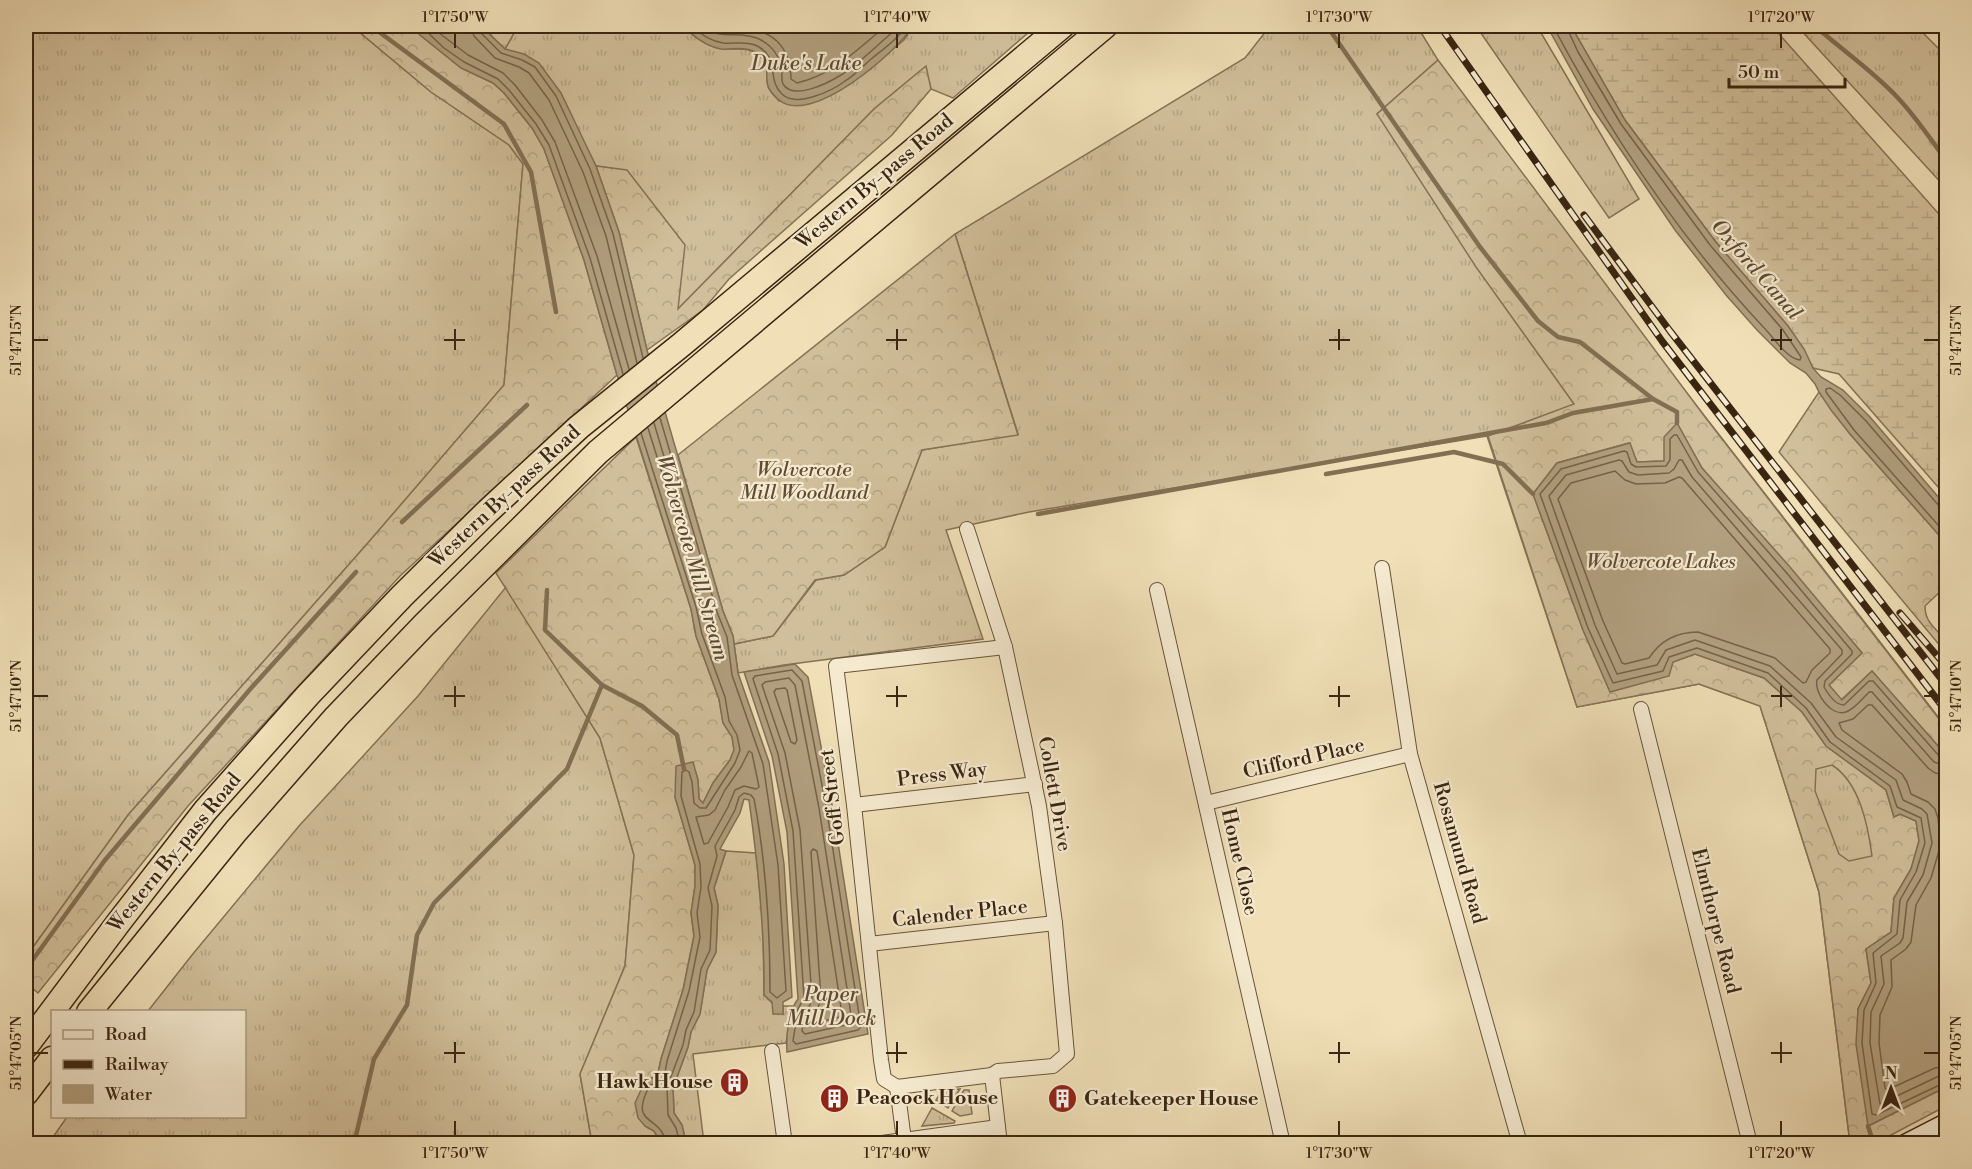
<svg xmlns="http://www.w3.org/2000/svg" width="1972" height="1169" font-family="'Libre Bodoni',serif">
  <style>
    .grass { fill: url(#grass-tufts); stroke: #867256; stroke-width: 1.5 }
    .forest { fill: url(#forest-crowns); stroke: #867256; stroke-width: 1.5; fill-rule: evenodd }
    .wetland { fill: url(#wetland-marsh); stroke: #867256; stroke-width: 1.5 }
    .water { fill: #b2a07f; stroke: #826f53; stroke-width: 1.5 }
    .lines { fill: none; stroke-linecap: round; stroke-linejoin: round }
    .shore { stroke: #766248; stroke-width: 1.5 }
    .stream { stroke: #826f53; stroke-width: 4.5 }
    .street-casing { stroke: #68543a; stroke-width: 16 }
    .secondary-casing { stroke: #3a2511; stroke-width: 21 }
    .highway-casing { stroke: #3a2511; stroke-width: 27 }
    .street { stroke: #f5ead0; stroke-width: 14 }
    .secondary { stroke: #f5ead0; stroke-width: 18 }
    .highway { stroke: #f0dfb7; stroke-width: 24 }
    .rail-casing { stroke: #3a2511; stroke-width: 7 }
    .rail { stroke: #f5ead0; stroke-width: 4.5; stroke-dasharray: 14; stroke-linecap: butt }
    .ticks { fill: none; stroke: #3a2511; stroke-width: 2 }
    .labels { text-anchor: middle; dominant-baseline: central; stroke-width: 4.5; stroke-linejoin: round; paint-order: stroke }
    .street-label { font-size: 20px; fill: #3a2511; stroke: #f5ead0 }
    .park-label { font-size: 20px; font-style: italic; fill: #604c34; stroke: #f5ead0 }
    .poi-label { font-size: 20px; font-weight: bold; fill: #3a2511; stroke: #f5ead0; text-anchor: start }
    .water-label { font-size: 21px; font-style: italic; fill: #5e4a32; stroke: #f5ead0 }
    .neatline { fill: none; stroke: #3a2511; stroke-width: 2 }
    .ticks-label { font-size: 15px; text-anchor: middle; fill: #3a2511 }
  </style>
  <defs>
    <pattern id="grass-tufts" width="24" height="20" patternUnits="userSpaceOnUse" patternTransform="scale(1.5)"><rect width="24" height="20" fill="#d1bf9b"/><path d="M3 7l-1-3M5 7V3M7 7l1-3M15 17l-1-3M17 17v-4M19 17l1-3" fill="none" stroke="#b4a484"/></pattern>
    <pattern id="forest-crowns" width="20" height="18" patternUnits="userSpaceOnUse" patternTransform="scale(1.5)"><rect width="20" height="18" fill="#d1bf9b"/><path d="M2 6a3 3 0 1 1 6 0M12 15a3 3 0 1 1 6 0" fill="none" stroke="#b4a484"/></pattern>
    <pattern id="wetland-marsh" width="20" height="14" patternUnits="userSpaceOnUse" patternTransform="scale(1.5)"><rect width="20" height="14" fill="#d1bf9b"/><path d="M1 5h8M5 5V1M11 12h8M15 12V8" fill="none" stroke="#b4a484"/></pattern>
  </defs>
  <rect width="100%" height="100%" fill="#f0dfb7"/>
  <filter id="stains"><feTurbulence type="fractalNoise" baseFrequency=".00333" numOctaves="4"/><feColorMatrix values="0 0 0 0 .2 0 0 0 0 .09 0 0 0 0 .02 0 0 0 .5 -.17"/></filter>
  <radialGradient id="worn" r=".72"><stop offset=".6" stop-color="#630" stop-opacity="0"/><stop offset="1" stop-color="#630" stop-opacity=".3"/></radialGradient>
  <g class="grass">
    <polygon points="26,26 352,26 431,92 509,145 523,164 504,385 367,544 128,815 26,957"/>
    <path d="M518,26H683C694,37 703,44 719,48C735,52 748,43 763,59C771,67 765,77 768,86C769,91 776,97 779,101L879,60L904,40L913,26H1036L953,98L931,89L925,67L874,109L677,310L627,171L596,166L580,135L505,49Z"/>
    <polygon points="1270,26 1417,26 1438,60 1377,114 1672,374 1946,727 1946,1106 1850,1143 1819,892 1760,706 1699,684 1577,707 1487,436 1029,512 946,530 983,639 784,665 738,673 734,644 773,636 816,580 844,575 885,547 922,450 1018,434 955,234 1245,58"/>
    <polygon points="1476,26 1537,26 1639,199 1609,218"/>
    <polygon points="1797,26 1916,26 1946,56 1946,188"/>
    <polygon points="506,587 600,738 634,855 625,966 580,1074 592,1143 48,1144 67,1117 244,1116 244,1012 148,1011 192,955 299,826 418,696"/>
    <polygon points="726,851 756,853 763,924 764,995 783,1014 783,1006 792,1006 786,1043 693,1054 704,1143 686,1143 682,1125 674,1113 673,1088 688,1047 691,1032 700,1014 707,970 716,952 718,905 714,888"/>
    <polygon points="960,1089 948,1108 936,1100 942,1091"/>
    <polygon points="964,1090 969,1090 972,1114 960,1116 952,1111"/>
    <polygon points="932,1108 955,1121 954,1123 922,1126"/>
  </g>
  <g class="forest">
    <polygon points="352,26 413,26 420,35 461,67 493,83 504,93 532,128 544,149 584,260 617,375 400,576 188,806 38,993 26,983 26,957 128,815 367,544 504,385 523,164 509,145 431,92"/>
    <polygon points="481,26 518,26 505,49"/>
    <path d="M1438,60L1705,417L1946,728V755L1872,671L1841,700L1829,685L1862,653L1702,468L1677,423L1664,461L1637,462L1629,443L1557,463L1533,494L1583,630L1610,691L1673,662L1695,654L1764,678L1802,712L1826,746L1886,790L1894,817L1900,814L1916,821L1919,841L1911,869L1894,898L1891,932L1866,949L1871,983L1858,1009L1868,1126L1946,1087V1106L1876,1143H1850L1819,892L1760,706L1699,684L1577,707L1488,436L1574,404L1476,267L1377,114ZM1832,765C1860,783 1868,826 1872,856L1849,861L1839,854L1815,791L1816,769Z"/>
    <polygon points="926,66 931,89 892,135 729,279 703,310 647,350 619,232 596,166 627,170 685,245 678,309 874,109"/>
    <polygon points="955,234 1018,435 922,450 885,547 844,575 815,580 773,636 734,644 733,636 723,611 678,455"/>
    <path d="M1819,392L1850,434L1946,543V586L1925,606C1925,630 1946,628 1946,653L1779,452Z"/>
    <polygon points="636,437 691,609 696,636 719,699 723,723 732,736 734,750 730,760 713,783 703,803 699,799 698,780 696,773 675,797 695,865 695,886 691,913 694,936 683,990 661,1059 657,1078 649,1078 645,1126 654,1131 661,1143 592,1143 580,1074 625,966 634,855 600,738 496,573"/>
  </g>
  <polygon class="wetland" points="1571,26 1772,26 1946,222 1946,496 1839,374 1813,368 1788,326 1715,241 1625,120"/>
  <g class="water">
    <path d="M413,26H481L505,49L524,54L539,63L561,93L596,166L619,232L647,350L723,611L733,636L738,673L769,762L784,864L792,997L783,1002V1014H773L772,1002L764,995C765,930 758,865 749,800L744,799L740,813L720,849L726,851L714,888L718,905L716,952L707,970L700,1014L691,1032L688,1047L673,1088L674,1113L682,1125L686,1143H661L654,1131L645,1126L638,1118L635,1103L645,1081L649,1078H657L661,1059L683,990L694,936L691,913L695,886V865L675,797L676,766L693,762L698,780L699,799L703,803L713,783L730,760L734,750L732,737L723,723L719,699L696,636L691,609L617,375L584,260L544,149L532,128L504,93L493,83L461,68L420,35Z"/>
    <path d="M683,26H913C897,52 811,127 779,100C776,98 769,90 768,86C764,72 773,60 753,51C743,46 732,50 721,49C705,46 694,36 683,26Z"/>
    <polygon points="1547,26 1571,26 1625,120 1715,241 1788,326 1804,349 1813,368 1821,377 1843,390 1870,417 1946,506 1946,543 1850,434 1831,410 1819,392 1815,384 1806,373 1790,363 1757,330 1726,295 1675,230 1593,109"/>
    <polygon points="1677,423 1702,468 1790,567 1862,653 1829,685 1842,700 1872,671 1946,755 1946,1087 1868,1126 1856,1044 1858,1009 1871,983 1866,949 1891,932 1894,898 1911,869 1919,841 1916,821 1900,814 1894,817 1886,790 1826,746 1802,712 1764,678 1695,654 1673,662 1669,676 1610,692 1583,630 1533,494 1557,463 1630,443 1637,462 1664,461 1664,437"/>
    <path d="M795,664L808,677L832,805L868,1034L787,1052C786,1036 788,1011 798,999L787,832L772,756L744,672Z"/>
  </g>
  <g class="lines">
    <g class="shore">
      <polyline points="421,26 444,48 464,62 498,79 509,90 536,124 549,145 590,258 623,374"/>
      <polyline points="430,26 468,55 503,73 515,85 542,120 555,142 597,256 629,369"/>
      <polyline points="471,26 474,36 495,58 519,67 529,73 549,100 583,172 606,236 637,363"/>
      <polyline points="478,26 480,32 501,53 522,60 535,67 556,96 590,169 613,234 643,358"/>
      <path d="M692,26C700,34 711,41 723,43C734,44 745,41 755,45C781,56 766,80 782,94C796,108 832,91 845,81C854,76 862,67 870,60C883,49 897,40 906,26"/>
      <path d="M702,26C718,41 741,30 759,39C772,45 780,57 782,71C782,76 781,80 783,84C793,101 828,83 841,75C859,64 877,45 894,31L897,26"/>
      <path d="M740,26C772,31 790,44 791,79L797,83C835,74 856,50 886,26"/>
      <path d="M1553,26C1611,135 1682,241 1767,331C1775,340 1788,359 1800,360L1801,357L1783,330L1710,245L1621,124L1578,52L1566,26"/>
      <path d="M660,418L717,612L727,637L732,675L763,764L778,865L786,991L777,998L770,992C770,927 766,862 754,799L751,795L744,793L739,797L735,810L715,846L717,856L708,888L712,906L710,950L701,969L694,1012L686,1030L683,1045L667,1087L668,1115L676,1128L680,1144"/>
      <polyline points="648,428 667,489 671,491 673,487 654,423"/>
      <path d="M641,433L696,607L702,634L725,697L729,721L737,735L740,750L735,763L706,808H700L694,803L692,782L689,772L686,770L682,772L681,796L700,864L701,887L697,913L700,937L689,991L667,1061L664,1079L659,1083L650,1085C627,1128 662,1113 666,1144"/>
      <path d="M1615,471L1625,480L1636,484L1665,483L1679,477L1682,478L1830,649V653L1812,670L1806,682L1803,683L1775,658L1698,632C1677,632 1660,641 1649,658L1625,664L1622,663L1603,621L1558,499L1571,483Z"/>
      <polyline points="1946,509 1940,507 1866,421 1840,395 1830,388 1826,389 1826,392 1854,430 1946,534"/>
      <path d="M710,621C717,627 720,639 720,649L718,651L715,650L707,624Z"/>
      <polygon points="792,670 802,681 826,806 861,1027 858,1030 796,1044 793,1041 798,1009 804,998 793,831 778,754 753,679 755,676"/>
      <polygon points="789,678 795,685 819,808 852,1021 850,1024 805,1034 802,1031 805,1012 810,1005 812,998 800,830 785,753 762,685 765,682"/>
      <polygon points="785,688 787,690 797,740 795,744 791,742 774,692 776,689"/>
      <polygon points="749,751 752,753 759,787 756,789 744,786 735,790 728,807 708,843 704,844 696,817 709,815 715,810 725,790 741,767"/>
      <path d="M1946,759L1940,757L1873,681H1869L1844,705C1835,705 1828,694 1824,687L1825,681L1852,654V651L1785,571L1698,472L1677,435H1674L1670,439V460L1666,466L1636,467L1631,464L1627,452L1624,451L1561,469L1540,494L1588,628L1613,683L1663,671L1669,657L1697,648L1768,673L1806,708L1830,742L1890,786L1897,807L1921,818L1925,843L1916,872L1900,900L1897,934L1873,953L1876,983L1864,1010L1862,1043L1872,1114L1876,1115L1946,1082"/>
      <path d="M1946,766L1934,762L1872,692H1869C1863,698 1855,709 1846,712C1831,717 1814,693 1817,680L1842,654V650L1692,477L1682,460H1679L1674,469L1669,473L1638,475L1629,472L1622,461L1619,460L1566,475L1549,496L1595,625L1617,674L1657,665L1666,650L1695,640L1770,666L1811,703L1836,737L1896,780L1903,800L1922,809L1927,814L1932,843L1923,875L1907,902L1903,938L1900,943L1881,956L1884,984L1871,1012L1870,1043L1880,1104L1939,1076L1946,1075"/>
      <polyline points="1946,775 1935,773 1928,768 1872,705 1868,705 1853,719 1839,723 1842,730 1902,774 1907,782 1911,794 1928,802 1935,809 1938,818 1941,844 1931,878 1916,905 1911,942 1906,949 1891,960 1892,987 1880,1015 1879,1043 1885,1088 1887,1090 1935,1068 1946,1066"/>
      <path d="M813,849L817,851L842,1014L840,1017L816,1023L813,1021C813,1013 820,1007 821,998L811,852Z"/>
    </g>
    <g class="stream">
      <polyline points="371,26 504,124 531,172 556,312"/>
      <polyline points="1327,26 1480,247 1538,321 1558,337 1580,342 1653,399"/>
      <path d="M1815,26C1842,50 1873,71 1898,98C1916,117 1931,140 1946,160"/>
      <polyline points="1326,474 1454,452 1503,464 1533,494"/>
      <polyline points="1038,514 1546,423 1573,413 1653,399 1677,412 1677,423"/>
      <polyline points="402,522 527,405"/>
      <polyline points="547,590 545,630 602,685 642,706 677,735 684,769"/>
      <polyline points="26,969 105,860 252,687 356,572"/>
      <polyline points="1868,1126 1873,1142"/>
      <polyline points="354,1144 374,1059 407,1005 417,935 434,903 567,769 602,685"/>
    </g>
    <defs>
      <g id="street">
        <polyline points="1382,568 1410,754 1520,1144"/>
        <polyline points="1157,590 1283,1144"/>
        <polyline points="1641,709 1750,1144"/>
        <polyline points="1206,803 1410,754"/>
        <polyline points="854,805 1035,784"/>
        <polyline points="869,944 1055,923"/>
        <polyline points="772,1051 785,1144"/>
        <polyline points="992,1075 1000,1144"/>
        <polyline points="897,1087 992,1075 998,1071 1053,1066 1067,1054 1055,923 1039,806 1005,647 967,529"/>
        <polyline points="897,1087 884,1079 881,1060 854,805 836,666 1005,647"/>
        <polyline points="897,1087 904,1140"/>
        <polyline points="875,1144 998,1127"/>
      </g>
      <polyline id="secondary" points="1905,1144 1946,1123"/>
      <g id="highway">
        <polyline points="89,1012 236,831 336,717 424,625 598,452 1105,26"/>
        <polyline points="26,1046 119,922 205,811 308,695 402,596 488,511 579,427 681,345 1062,26"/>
        <polyline points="26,1093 52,1059"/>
      </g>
    </defs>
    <use href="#street" class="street-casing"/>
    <use href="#secondary" class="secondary-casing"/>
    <use href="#highway" class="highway-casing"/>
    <use href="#street" class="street"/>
    <use href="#secondary" class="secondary"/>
    <use href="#highway" class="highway"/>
    <defs>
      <g id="rail">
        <polyline points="1440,26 1662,341 1946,711"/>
        <polyline points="1584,215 1670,331 1946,685"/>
        <polyline points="1900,613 1946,666"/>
      </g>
    </defs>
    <use href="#rail" class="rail-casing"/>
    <use href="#rail" class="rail"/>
  </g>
  <path class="ticks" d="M455,33V48M897,33V48M1339,33V48M1781,33V48M455,329V350M897,329V350M1339,329V350M1781,329V350M33,340H48M444,340H465M886,340H907M1329,340H1350M1771,340H1792M1924,340H1939M455,686V707M897,686V707M1339,686V707M1781,686V707M33,696H48M444,696H465M886,696H907M1329,696H1350M1771,696H1792M1924,696H1939M455,1042V1063M897,1042V1063M1339,1042V1063M1781,1042V1063M33,1053H48M444,1053H465M886,1053H907M1329,1053H1350M1771,1053H1792M1924,1053H1939M455,1121V1136M897,1121V1136M1339,1121V1136M1781,1121V1136"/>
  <defs>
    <symbol id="building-disc" viewBox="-11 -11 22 22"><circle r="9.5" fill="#8f2418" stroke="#f5ead0"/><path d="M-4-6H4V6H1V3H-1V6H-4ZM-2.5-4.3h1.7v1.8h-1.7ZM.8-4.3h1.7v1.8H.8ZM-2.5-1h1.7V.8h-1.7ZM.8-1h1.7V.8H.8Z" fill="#fff"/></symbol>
  </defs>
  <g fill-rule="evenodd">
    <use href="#building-disc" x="718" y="1066" width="33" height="33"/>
    <use href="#building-disc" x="818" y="1082" width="33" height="33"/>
    <use href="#building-disc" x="1046" y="1082" width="33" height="33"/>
  </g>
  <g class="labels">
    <g class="street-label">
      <text transform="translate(875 182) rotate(-40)">Western By-pass Road</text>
      <text transform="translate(505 497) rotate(-43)">Western By-pass Road</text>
      <text transform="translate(1304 759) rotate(-13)">Clifford Place</text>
      <text transform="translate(942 775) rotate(-7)">Press Way</text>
      <text transform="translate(1054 794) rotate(80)">Collett Drive</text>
      <text transform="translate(833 797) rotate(-97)">Goff Street</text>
      <text transform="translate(175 853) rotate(-51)">Western By-pass Road</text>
      <text transform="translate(1459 853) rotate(74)">Rosamund Road</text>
      <text transform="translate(1239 862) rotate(77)">Home Close</text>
      <text transform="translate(960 914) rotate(-6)">Calender Place</text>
      <text transform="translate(1715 921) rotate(76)">Elmthorpe Road</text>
    </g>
    <g class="park-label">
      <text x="804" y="470">Wolvercote<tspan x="804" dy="23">Mill Woodland</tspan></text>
      <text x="1661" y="562">Wolvercote Lakes</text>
    </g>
    <g class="poi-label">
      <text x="713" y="1082" text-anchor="end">Hawk House</text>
      <text x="856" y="1098">Peacock House</text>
      <text x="1084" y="1099">Gatekeeper House</text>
    </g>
    <g class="water-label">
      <text x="806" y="64">Duke's Lake</text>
      <text transform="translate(1756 270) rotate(49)">Oxford Canal</text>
      <text transform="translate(692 558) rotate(74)">Wolvercote Mill Stream</text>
      <text x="831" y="995">Paper<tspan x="831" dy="24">Mill Dock</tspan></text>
    </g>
  </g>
  <rect width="1972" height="1169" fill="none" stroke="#f0dfb7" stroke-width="66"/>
  <rect x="51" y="1010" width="195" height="108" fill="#f5ead0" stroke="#aa9b84" stroke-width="1.5"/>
  <rect x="63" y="1030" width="30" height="9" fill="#f5ead0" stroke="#aa9b84" stroke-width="1.5"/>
  <text x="105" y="1040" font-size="18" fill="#3a2511">Road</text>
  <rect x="63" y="1060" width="30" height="9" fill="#3a2511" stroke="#aa9b84" stroke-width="1.5"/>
  <text x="105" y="1070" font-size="18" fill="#3a2511">Railway</text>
  <rect x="63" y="1085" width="30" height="18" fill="#b2a07f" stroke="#aa9b84" stroke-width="1.5"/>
  <text x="105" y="1100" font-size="18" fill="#3a2511">Water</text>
  <g transform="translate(1891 1088)" stroke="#f5ead0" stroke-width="4.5" paint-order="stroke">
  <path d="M0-4.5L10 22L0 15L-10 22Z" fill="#3a2511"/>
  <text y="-9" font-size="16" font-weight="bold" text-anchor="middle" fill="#3a2511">N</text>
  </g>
  <path d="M1729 78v9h116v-9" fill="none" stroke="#3a2511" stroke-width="3"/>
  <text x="1738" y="78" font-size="18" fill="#3a2511" stroke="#f5ead0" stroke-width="4.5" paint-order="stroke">50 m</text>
  <rect x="33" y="33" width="1906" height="1103" class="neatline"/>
  <g class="ticks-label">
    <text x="455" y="22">1°17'50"W</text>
    <text x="897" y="22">1°17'40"W</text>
    <text x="1339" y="22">1°17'30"W</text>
    <text x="1781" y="22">1°17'20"W</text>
    <text transform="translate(16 340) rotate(-90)" y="5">51°47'15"N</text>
    <text transform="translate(1956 340) rotate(-90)" y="5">51°47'15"N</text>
    <text transform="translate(16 696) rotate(-90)" y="5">51°47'10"N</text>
    <text transform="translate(1956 696) rotate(-90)" y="5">51°47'10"N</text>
    <text transform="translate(16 1053) rotate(-90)" y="5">51°47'05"N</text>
    <text transform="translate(1956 1053) rotate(-90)" y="5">51°47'05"N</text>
    <text x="455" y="1158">1°17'50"W</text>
    <text x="897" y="1158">1°17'40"W</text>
    <text x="1339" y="1158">1°17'30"W</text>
    <text x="1781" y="1158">1°17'20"W</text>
  </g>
  <rect width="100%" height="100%" filter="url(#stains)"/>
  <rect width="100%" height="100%" fill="url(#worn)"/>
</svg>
